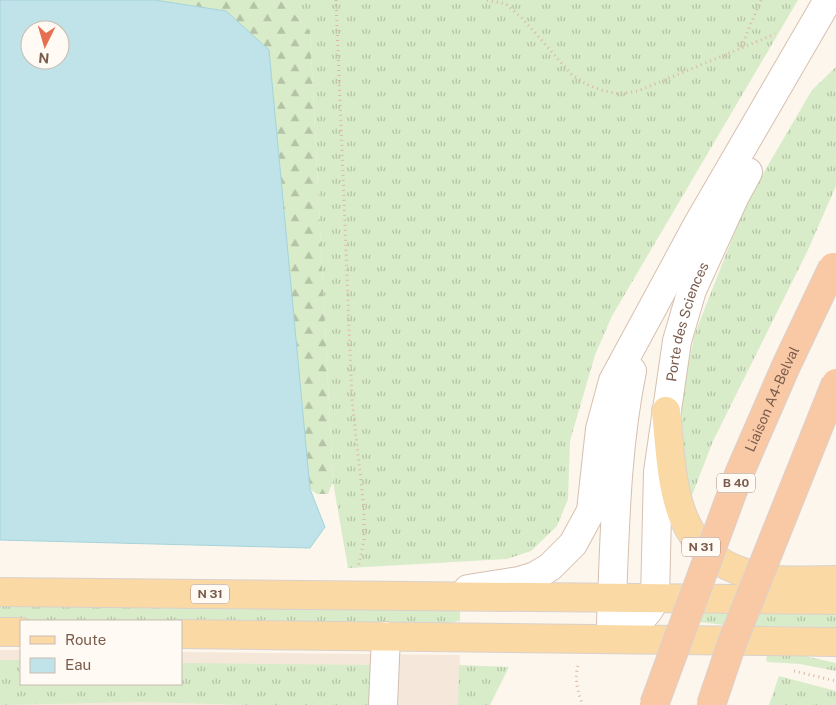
<svg xmlns="http://www.w3.org/2000/svg" width="836" height="705" font-family="'Public Sans',sans-serif">
  <style>
    .residential { fill: #f5e8da }
    .grass { fill: url(#grass-tufts) }
    .forest { fill: url(#forest-firs) }
    .water { fill: #bfe3e8; stroke: #a5d3da; fill-rule: evenodd }
    .lines { fill: none; stroke-linecap: round; stroke-linejoin: round }
    .minor-casing { stroke: #d1beb0; stroke-width: 30 }
    .secondary-casing { stroke: #d6c0b0; stroke-width: 30 }
    .primary-casing { stroke: #dad1cd; stroke-width: 30 }
    .path { stroke: #d9b8a5; stroke-width: 3; stroke-dasharray: 1 4; stroke-linecap: butt }
    .minor { stroke: #fff; stroke-width: 28 }
    .secondary { stroke: #fff; stroke-width: 28 }
    .primary { stroke: #fbd9a5; stroke-width: 28 }
    .trunk-bridge-casing { stroke: #dad1cd; stroke-width: 30; stroke-linecap: butt }
    .trunk-bridge { stroke: #f9c8a4; stroke-width: 28 }
    .labels { text-anchor: middle; dominant-baseline: central; stroke-width: 5; stroke-linejoin: round; paint-order: stroke }
    .shield { fill: #fffaf3; stroke: #a28b7f; stroke-width: 1 }
    .shield-label { font-size: 12px; font-weight: bold; fill: #7a5c4d }
    .street-label { font-size: 14px; fill: #7a5c4d; stroke: #fffaf3 }
  </style>
  <defs>
    <pattern id="grass-tufts" width="24" height="20" patternUnits="userSpaceOnUse" patternTransform="scale(1.25)"><rect width="24" height="20" fill="#d8ecc9"/><path d="M3 7l-1-3M5 7V3M7 7l1-3M15 17l-1-3M17 17v-4M19 17l1-3" fill="none" stroke="#b4c2a5"/></pattern>
    <pattern id="forest-firs" width="22" height="20" patternUnits="userSpaceOnUse" patternTransform="scale(1.25)"><rect width="22" height="20" fill="#d8ecc9"/><path d="M5 1l3.5 6h-7zM16 11l3.5 6h-7z" fill="#b4c2a5"/></pattern>
  </defs>
  <rect width="100%" height="100%" fill="#fdf6ec"/>
  <polygon class="residential" points="0,650 21,650 21,684 181,684 181,652 460,655 458,705 0,705"/>
  <g class="grass">
    <polygon points="281,0 798,0 612,316 595,355 570,441 568,499 557,526 531,551 507,559 348,568 333,482 310,31"/>
    <polygon points="836,67 836,186 807,252 713,441 691,498 682,456 682,398 694,336 746,203 812,90"/>
    <polygon points="0,605 460,610 460,621 436,625 0,620"/>
    <polygon points="681,613 836,614 836,627 733,626 681,620"/>
    <polygon points="800,655 836,663 836,671 800,664 767,662 766,659 767,656"/>
    <polygon points="0,660 21,660 21,684 181,684 181,663 373,665 373,705 252,705 141,702 0,705"/>
    <polygon points="459,665 509,667 490,705 458,705"/>
    <polygon points="779,676 836,691 836,705 769,705"/>
  </g>
  <polygon class="forest" points="155,0 281,0 310,31 333,482 328,494 317,494 310,489 226,11"/>
  <path class="water" d="M0,0H155L226,11L269,50L310,489L325,527L310,548L0,540ZM30,30H60V60H30Z"/>
  <g class="lines">
    <defs>
      <polyline id="minor" points="383,705 386,636"/>
      <g id="secondary">
        <polyline points="468,589 519,581 535,576 550,567 573,544 591,511 600,429 613,381 699,222 828,0"/>
        <path d="M611,622C615,539 615,454 632,371"/>
        <path id="s1" d="M611,628C634,622 646,622 655,598L658,472L677,341L692,290L735,196L748,172"/>
      </g>
      <g id="primary">
        <path d="M666,411C673,478 670,552 749,574C755,576 761,578 767,579C789,582 814,580 836,580"/>
        <polyline points="0,592 836,600"/>
        <polyline points="0,632 21,632"/>
        <polyline points="181,634 836,642"/>
      </g>
    </defs>
    <use href="#minor" class="minor-casing"/>
    <use href="#secondary" class="secondary-casing"/>
    <use href="#primary" class="primary-casing"/>
    <g class="path">
      <polyline points="336,0 352,400 364,509 364,540 358,568"/>
      <polyline points="487,0 506,4 522,18 572,75 586,84 601,90 620,94 638,91 775,34"/>
      <polyline points="741,47 761,0"/>
      <path d="M578,666C574,678 578,694 583,705"/>
      <polyline points="794,671 836,681"/>
    </g>
    <use href="#minor" class="minor"/>
    <use href="#secondary" class="secondary"/>
    <use href="#primary" class="primary"/>
    <defs>
      <g id="trunk-bridge">
        <path id="s2" d="M654,705L739,474L786,366L833,267"/>
        <polyline points="711,705 732,643 836,383"/>
      </g>
    </defs>
    <use href="#trunk-bridge" class="trunk-bridge-casing"/>
    <use href="#trunk-bridge" class="trunk-bridge"/>
  </g>
  <g class="labels">
    <g class="shield">
      <rect x="717" y="473.5" width="38" height="19" rx="4"/>
      <rect x="682" y="537.5" width="38" height="19" rx="4"/>
      <rect x="191" y="584.5" width="38" height="19" rx="4"/>
    </g>
    <g class="shield-label">
      <text x="736" y="483">B 40</text>
      <text x="701" y="547">N 31</text>
      <text x="210" y="594">N 31</text>
    </g>
    <g class="street-label">
      <text stroke="none"><textPath href="#s1" startOffset="336">Porte des Sciences</textPath></text>
      <text stroke="none"><textPath href="#s2" startOffset="328">Liaison A4-Belval</textPath></text>
    </g>
  </g>
  <rect x="20" y="620" width="162" height="65" fill="#fffaf3" stroke="#cabbb1"/>
  <rect x="30" y="636" width="25" height="8" fill="#fbd9a5" stroke="#cabbb1"/>
  <text x="65" y="645" font-size="15" fill="#7a5c4d">Route</text>
  <rect x="30" y="658" width="25" height="15" fill="#bfe3e8" stroke="#cabbb1"/>
  <text x="65" y="670" font-size="15" fill="#7a5c4d">Eau</text>
  <g transform="translate(45 45) rotate(185)"><circle r="24" fill="#fffaf3" stroke="#cabbb1"/>
  <path d="M0-4L9 19L0 12L-9 19Z" fill="#e76f51"/>
  <text y="-8" font-size="14" font-weight="bold" text-anchor="middle" fill="#7a5c4d">N</text>
  </g>
</svg>
